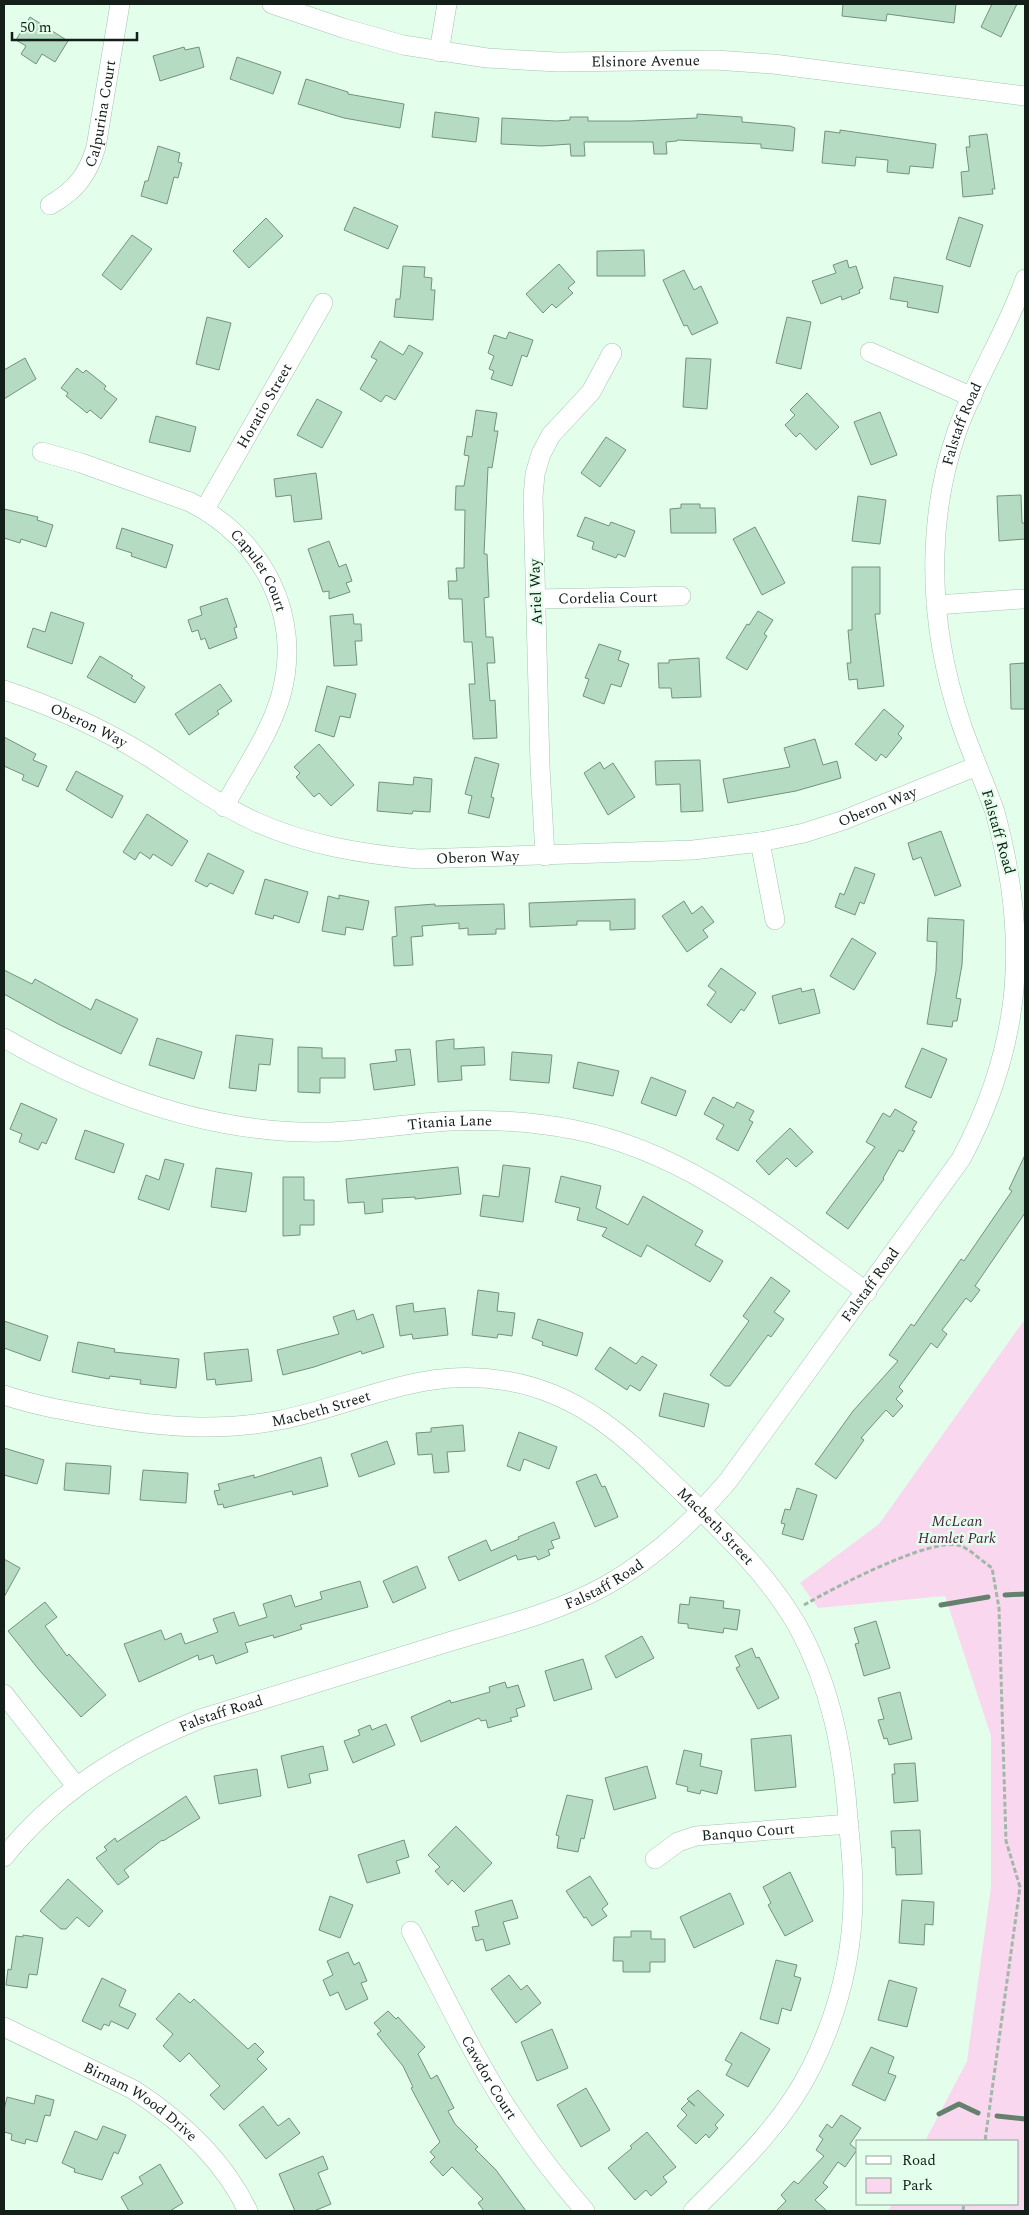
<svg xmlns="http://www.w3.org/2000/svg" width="1029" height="2215" font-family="Spectral,serif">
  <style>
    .green { fill: #f9d8ef }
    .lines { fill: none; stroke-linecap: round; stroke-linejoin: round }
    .stream { stroke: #64816e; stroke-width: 5 }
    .building { fill: #b5dcc3; stroke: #72927e }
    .minor-casing { stroke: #a3c5af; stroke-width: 20 }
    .path { stroke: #a1b7a8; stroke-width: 3; stroke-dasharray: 5 2.5; stroke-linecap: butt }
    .minor { stroke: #fff; stroke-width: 19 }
    .labels { text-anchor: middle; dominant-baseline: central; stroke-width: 4.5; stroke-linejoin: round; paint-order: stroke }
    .street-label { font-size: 15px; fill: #131f18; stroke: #e3ffec }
    .park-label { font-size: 15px; font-style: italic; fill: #4d2042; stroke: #e3ffec }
  </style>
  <rect width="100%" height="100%" fill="#e3ffec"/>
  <polygon class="green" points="1025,1319 1025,2211 888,2211 892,2204 1018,2204 1018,2141 925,2141 967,2061 991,1887 991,1736 945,1596 818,1608 800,1583 879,1524"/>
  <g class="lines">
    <g class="stream">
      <polyline points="1005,1595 1025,1594"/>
      <polyline points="941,1605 988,1597"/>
      <polyline points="939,2114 959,2104 978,2113"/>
      <polyline points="997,2116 1025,2119"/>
    </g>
  </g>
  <g class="building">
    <polygon points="843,4 956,4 954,23 887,14 886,21 842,16"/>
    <polygon points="992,4 1017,4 1001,37 981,27"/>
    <polygon points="30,17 68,41 55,62 42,54 36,64 21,54 26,46 16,40"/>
    <polygon points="184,47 185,50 199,47 204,67 160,81 153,56"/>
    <polygon points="237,57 281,72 273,94 230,79"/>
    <polygon points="306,79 348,92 348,94 404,104 400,128 344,118 298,104"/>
    <polygon points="435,112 479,118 476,142 432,137"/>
    <polygon points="697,114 742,117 742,122 790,126 795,128 793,151 761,148 761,144 677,140 677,141 666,142 667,154 654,154 653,142 584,142 585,156 571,156 570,144 542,146 501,144 502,118 556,121 570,120 570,117 588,117 588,121 632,121 697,118"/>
    <polygon points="840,130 936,144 933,168 910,166 909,174 887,172 888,160 856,157 855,166 822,163 825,131 840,133"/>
    <polygon points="987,134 995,189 992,189 993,194 963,197 961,172 969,171 966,147 970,147 969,136"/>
    <polygon points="158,146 180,153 178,162 182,163 178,178 174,177 167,204 141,196 145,181 148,181"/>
    <polygon points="354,207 398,226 388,249 344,230"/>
    <polygon points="959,217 983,225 970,267 946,259"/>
    <polygon points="266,218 283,236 249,268 233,251"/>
    <polygon points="132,235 152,249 121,290 102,275"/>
    <polygon points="644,250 645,276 597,276 597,251"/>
    <polygon points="847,260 849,268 856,266 863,288 859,290 860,293 842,300 841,296 821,304 812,281 836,273 833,265"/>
    <polygon points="559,264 575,282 568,288 573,293 556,308 552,304 543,313 526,294"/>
    <polygon points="403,266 425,267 424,277 432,278 431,290 435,290 433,320 394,317 396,299 400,299"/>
    <polygon points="684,270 694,290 701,286 718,323 692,335 687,325 684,326 663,280"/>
    <polygon points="894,277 943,286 938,313 907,307 908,302 890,299"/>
    <polygon points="207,317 231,323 219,370 196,364"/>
    <polygon points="787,317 811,322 801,369 776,363"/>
    <polygon points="509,332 533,340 527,357 522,355 512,386 491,379 494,371 489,369 494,356 488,353 494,335 506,339"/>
    <polygon points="380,341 403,355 409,345 423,353 395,400 386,395 381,402 360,389 377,360 371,357"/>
    <polygon points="25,358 36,379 4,399 4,370"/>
    <polygon points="686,358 711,359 707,409 683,407"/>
    <polygon points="77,368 83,373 86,370 106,386 104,389 117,399 101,419 90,410 87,413 66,396 68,393 61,388"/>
    <polygon points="807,393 839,427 816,450 800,433 796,437 785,425 795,415 790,410"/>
    <polygon points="317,399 342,412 322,448 297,435"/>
    <polygon points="476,410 497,413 494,431 498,431 492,468 488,467 484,554 487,554 489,597 484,598 486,637 493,637 495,663 487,663 490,701 495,700 497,738 473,739 469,684 475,684 472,642 464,642 462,599 449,599 448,581 457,581 456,568 464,568 465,510 455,510 456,486 464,486 469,456 464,455 467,436 472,437"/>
    <polygon points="880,412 897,455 871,465 854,422"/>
    <polygon points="156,416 196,427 190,452 149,442"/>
    <polygon points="606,437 626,450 600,487 581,473"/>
    <polygon points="316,473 322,519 294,522 291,495 276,497 274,479"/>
    <polygon points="1021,495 1022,523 1025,523 1025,539 999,541 997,496"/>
    <polygon points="858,496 886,500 880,544 852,541"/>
    <polygon points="681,504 700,504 700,508 715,508 716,533 671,533 670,509 681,508"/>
    <polygon points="4,509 38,517 37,520 53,525 46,547 21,539 20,543 4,538"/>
    <polygon points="585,517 609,526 611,522 635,531 625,557 618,554 616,558 592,549 594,542 577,536"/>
    <polygon points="755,527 785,583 762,595 733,539"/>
    <polygon points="122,528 173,545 166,568 131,556 132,553 116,548"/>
    <polygon points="329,541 339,567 346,564 352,581 346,583 350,592 329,599 329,591 323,592 308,549"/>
    <polygon points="852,567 880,567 880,614 875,614 884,686 858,689 857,679 849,680 847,663 851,663 848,630 852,630"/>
    <polygon points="227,598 237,627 234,628 237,638 209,649 205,638 201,640 198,630 192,632 188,620 202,615 200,607"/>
    <polygon points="758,611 773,620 764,634 767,636 747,670 726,658 747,624 749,625"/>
    <polygon points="51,612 84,623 72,664 27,647 33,628 45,632"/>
    <polygon points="353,614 354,624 361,624 362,641 355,641 357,665 334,666 330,616"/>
    <polygon points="599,644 621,651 618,660 629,664 621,687 611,684 604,704 583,696 589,679 585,678"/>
    <polygon points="100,656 133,676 131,678 145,687 135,703 87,677"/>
    <polygon points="699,658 701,697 672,698 671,688 659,688 658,663 669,663 669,660"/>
    <polygon points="1025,663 1025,709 1011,709 1010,664"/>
    <polygon points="220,684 232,701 217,711 219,714 189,735 175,714"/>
    <polygon points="327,686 356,694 350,718 340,716 334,737 315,731"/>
    <polygon points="884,709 904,726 898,734 902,738 886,758 881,754 876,761 855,744"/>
    <polygon points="4,737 36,754 33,760 47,766 38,787 22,780 24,775 4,766"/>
    <polygon points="815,739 823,765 837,761 841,778 796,791 728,803 723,779 790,767 784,748"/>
    <polygon points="319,744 354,785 331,806 319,793 314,797 296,777 300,773 294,767"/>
    <polygon points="475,757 499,764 491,797 494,798 489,818 468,813 472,796 465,794"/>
    <polygon points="700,760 703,811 681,812 680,784 656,785 655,761"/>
    <polygon points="600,762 604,769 613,763 635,797 608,815 584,773"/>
    <polygon points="76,771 123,796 112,818 66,790"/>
    <polygon points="414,777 432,779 430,812 413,811 412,814 377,811 379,782 413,785"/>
    <polygon points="147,814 188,841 172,866 153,854 150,859 140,852 135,860 123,852"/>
    <polygon points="941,831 961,886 935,896 921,857 913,860 908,843"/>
    <polygon points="208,853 244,871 233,894 210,883 207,887 195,881"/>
    <polygon points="855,867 875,874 864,904 860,902 855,915 835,907 840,893 844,895"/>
    <polygon points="265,879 308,892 299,923 274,915 273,919 255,914"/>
    <polygon points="339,895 369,901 363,930 346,927 345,935 322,931 328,896 339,899"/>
    <polygon points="635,899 635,929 610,930 610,921 577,921 577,925 530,927 529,903"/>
    <polygon points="684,901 692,914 702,906 714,922 703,930 708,937 687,952 662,916"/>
    <polygon points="435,904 435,906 504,904 505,929 496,929 496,934 468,935 468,928 459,929 459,923 422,926 423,936 411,937 413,965 394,966 392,937 397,936 395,907"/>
    <polygon points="928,918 964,920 962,965 956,998 961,999 957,1021 953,1021 952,1027 927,1024 936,971 937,942 927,941"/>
    <polygon points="852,938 876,953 854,990 830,976"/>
    <polygon points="721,968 756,993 744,1011 741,1009 731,1023 707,1005 716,992 708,986"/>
    <polygon points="4,970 32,984 35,979 91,1010 96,999 138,1019 121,1054 60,1025 4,994"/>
    <polygon points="801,988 802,992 814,989 820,1013 779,1024 772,996"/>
    <polygon points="236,1035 273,1039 270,1065 259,1064 256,1091 229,1088"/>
    <polygon points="157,1038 202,1052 194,1079 149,1065"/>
    <polygon points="454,1039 454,1049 484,1047 485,1065 461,1066 462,1080 438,1082 436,1041"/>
    <polygon points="298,1047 322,1048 322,1058 345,1058 345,1078 320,1078 320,1093 298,1092"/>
    <polygon points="922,1048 947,1059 931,1098 905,1087"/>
    <polygon points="410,1049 415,1085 374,1090 370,1064 397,1061 395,1050"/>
    <polygon points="512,1052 552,1055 549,1083 510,1080"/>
    <polygon points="578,1062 619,1071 613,1096 573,1088"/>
    <polygon points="651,1077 686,1091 676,1116 641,1103"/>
    <polygon points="713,1097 734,1108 737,1102 754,1111 749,1120 753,1122 738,1151 716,1139 724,1125 704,1114"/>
    <polygon points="21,1103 57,1119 46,1144 42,1142 38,1150 19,1142 22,1134 10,1129"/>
    <polygon points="895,1109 917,1122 912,1130 915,1131 903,1152 899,1150 883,1178 884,1179 848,1229 826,1213 875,1147 866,1142 883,1113 890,1117"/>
    <polygon points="790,1128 813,1152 796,1167 787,1158 769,1175 756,1161"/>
    <polygon points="85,1130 124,1144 114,1173 75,1159"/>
    <polygon points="1025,1155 1025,1213 975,1286 980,1290 971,1302 966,1298 942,1330 947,1334 937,1348 931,1343 899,1387 903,1391 896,1399 903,1406 893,1417 886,1410 861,1438 864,1440 836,1479 815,1464 853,1411 898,1361 889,1355 911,1324 914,1326 961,1259 964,1261 1012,1191 1009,1189"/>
    <polygon points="165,1159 184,1164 169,1210 138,1199 146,1175 159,1180"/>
    <polygon points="503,1165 530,1168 523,1222 480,1216 483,1195 499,1197"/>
    <polygon points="458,1167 461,1194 415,1199 415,1197 382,1199 383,1212 365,1214 364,1202 348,1203 346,1179"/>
    <polygon points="216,1168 252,1173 246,1212 211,1207"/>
    <polygon points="561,1176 601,1186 596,1208 628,1225 643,1196 703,1231 695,1245 723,1261 710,1282 647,1245 641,1257 602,1236 607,1228 577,1220 580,1208 555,1202"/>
    <polygon points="283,1177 304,1177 304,1200 314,1200 314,1225 300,1225 300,1235 283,1236"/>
    <polygon points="771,1277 790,1291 774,1312 784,1319 771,1337 768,1335 730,1386 725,1386 710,1375 749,1321 743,1316"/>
    <polygon points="478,1290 499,1293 497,1311 515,1313 512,1336 498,1334 497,1338 472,1335"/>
    <polygon points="413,1303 414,1312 445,1308 448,1335 413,1339 412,1334 400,1336 396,1306"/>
    <polygon points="354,1310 357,1320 373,1314 384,1347 362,1354 361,1351 314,1367 283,1375 277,1350 339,1334 333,1317"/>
    <polygon points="538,1319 583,1333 577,1356 542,1345 543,1342 532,1338"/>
    <polygon points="4,1321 48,1336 40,1361 4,1348"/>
    <polygon points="78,1342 115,1349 114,1352 179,1359 176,1388 140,1384 141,1380 110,1376 109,1379 72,1372"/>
    <polygon points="610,1347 636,1364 642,1356 657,1365 640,1391 630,1385 627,1390 595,1369"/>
    <polygon points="248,1349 252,1381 216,1385 215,1379 207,1380 204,1353"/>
    <polygon points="664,1393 709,1404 704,1427 659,1416"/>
    <polygon points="463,1425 465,1451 447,1452 449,1472 434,1473 432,1454 418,1455 416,1433 431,1432 431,1428"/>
    <polygon points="519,1432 557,1447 549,1469 524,1459 520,1471 507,1466"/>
    <polygon points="387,1441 395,1464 359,1477 351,1454"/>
    <polygon points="4,1448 44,1460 37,1484 4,1475"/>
    <polygon points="321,1457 328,1486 293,1495 292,1491 224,1508 223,1504 218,1505 214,1491 220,1490 218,1484 254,1475 254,1478"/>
    <polygon points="66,1463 111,1466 109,1494 64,1490"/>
    <polygon points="143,1470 188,1473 186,1503 140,1500"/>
    <polygon points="596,1474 602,1487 605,1486 618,1517 595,1527 576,1482"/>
    <polygon points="797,1488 817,1495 803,1540 782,1534 785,1524 781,1523 785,1509 790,1510"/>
    <polygon points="554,1522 560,1538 551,1541 554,1548 548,1550 550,1555 538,1560 536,1556 518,1560 516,1555 459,1581 448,1557 486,1540 491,1551 519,1539 518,1537"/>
    <polygon points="4,1559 20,1568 4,1597"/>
    <polygon points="417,1566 426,1588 393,1603 383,1581"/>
    <polygon points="360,1581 368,1607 300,1625 302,1629 274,1638 273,1635 245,1643 248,1652 216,1664 213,1655 199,1660 198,1655 139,1682 124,1644 161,1630 165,1640 181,1633 185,1644 218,1632 213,1619 234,1612 239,1626 267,1617 263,1604 291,1595 295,1607 322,1599 320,1592"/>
    <polygon points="690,1597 724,1601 723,1608 740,1610 737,1630 724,1628 723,1633 688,1628 688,1624 678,1623 680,1604 689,1605"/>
    <polygon points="45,1602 57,1617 45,1626 67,1656 69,1654 106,1695 81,1717 40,1671 8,1631"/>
    <polygon points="876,1621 890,1668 864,1676 855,1644 859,1643 854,1628"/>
    <polygon points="642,1636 654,1658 616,1678 605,1656"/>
    <polygon points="752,1648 756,1658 759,1657 779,1698 758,1709 736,1668 740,1666 735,1656"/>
    <polygon points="583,1659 592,1689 554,1701 545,1671"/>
    <polygon points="505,1682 507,1688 518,1685 525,1706 516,1709 518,1716 510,1718 512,1721 488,1728 486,1720 481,1721 479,1718 421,1742 411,1717 450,1700 451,1703 490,1692 489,1687"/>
    <polygon points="900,1692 912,1739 889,1745 887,1738 884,1739 878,1720 884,1719 878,1698"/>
    <polygon points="386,1724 395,1745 353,1763 344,1741 360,1735 358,1730 370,1725 372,1730"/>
    <polygon points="791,1735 796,1787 755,1791 751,1739"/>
    <polygon points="323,1746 328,1770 309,1774 311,1783 288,1788 281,1756"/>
    <polygon points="684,1750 702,1754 700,1766 722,1771 717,1794 701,1790 700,1794 687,1791 688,1787 676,1784"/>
    <polygon points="915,1763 918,1801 894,1803 892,1774 895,1774 894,1764"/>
    <polygon points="647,1766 656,1798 614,1810 605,1778"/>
    <polygon points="257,1769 261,1796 219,1804 214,1776"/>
    <polygon points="567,1795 593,1800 584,1839 581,1838 578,1852 557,1848 559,1836 556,1835"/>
    <polygon points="186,1796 200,1818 163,1841 162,1840 124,1870 129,1877 118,1885 96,1858 107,1850 104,1847 115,1838 117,1842"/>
    <polygon points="456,1826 492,1863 464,1892 452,1880 448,1885 435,1871 440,1867 428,1855"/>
    <polygon points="920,1830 922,1874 896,1875 895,1847 892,1848 891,1831"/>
    <polygon points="404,1840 409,1857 396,1861 400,1873 367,1883 358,1855"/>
    <polygon points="790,1872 813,1921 785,1936 768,1905 771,1903 763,1887"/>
    <polygon points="590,1876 608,1904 602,1909 607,1916 592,1926 586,1917 584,1918 566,1891"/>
    <polygon points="68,1879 103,1911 89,1927 77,1917 66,1929 61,1929 40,1911"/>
    <polygon points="730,1893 744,1924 694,1948 680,1917"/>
    <polygon points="330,1896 353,1905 340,1938 319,1930"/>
    <polygon points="512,1900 518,1918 503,1922 510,1944 486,1951 483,1939 476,1941 472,1927 479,1926 475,1911"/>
    <polygon points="902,1900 934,1902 933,1925 925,1924 924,1945 899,1943"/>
    <polygon points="631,1931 651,1931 651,1939 665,1939 665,1962 650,1962 650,1972 623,1972 623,1961 613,1961 614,1937 631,1937"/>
    <polygon points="23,1935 43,1938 37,1975 29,1974 27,1988 6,1985 8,1969 11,1970 16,1936 23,1937"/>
    <polygon points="348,1952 354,1965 359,1962 367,1981 361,1983 368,1999 346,2010 338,1992 330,1996 323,1980 333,1975 327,1961"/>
    <polygon points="776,1960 797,1965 794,1976 801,1978 791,2011 782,2008 778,2024 760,2019"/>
    <polygon points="509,1975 521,1990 527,1985 541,2003 516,2023 491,1989"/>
    <polygon points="102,1978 126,1990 119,2006 136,2014 128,2029 111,2021 109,2026 104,2024 101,2030 82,2021"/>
    <polygon points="889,1980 917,1988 907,2027 878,2020"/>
    <polygon points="179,1993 190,2003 194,1999 248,2049 255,2043 264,2052 257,2059 267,2069 224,2110 210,2095 220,2086 189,2053 180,2062 163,2046 173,2034 156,2019"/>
    <polygon points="388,2011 396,2019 398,2017 425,2047 418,2054 431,2079 437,2075 454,2108 448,2111 455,2124 478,2147 475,2149 496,2170 526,2211 484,2211 478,2203 483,2199 452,2167 443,2176 430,2162 435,2157 430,2152 440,2142 411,2088 413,2087 403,2066 377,2034 381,2031 374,2023"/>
    <polygon points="552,2029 568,2068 537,2081 521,2042"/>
    <polygon points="741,2032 770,2049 748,2087 726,2075 732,2064 725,2060"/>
    <polygon points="871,2047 894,2057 888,2073 896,2076 885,2101 852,2085"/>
    <polygon points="586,2088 610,2130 581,2147 557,2105"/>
    <polygon points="698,2090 724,2115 715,2125 718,2128 709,2138 706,2134 696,2144 677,2126 687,2115 681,2109 689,2101 695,2106 687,2099"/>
    <polygon points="36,2095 54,2100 50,2116 45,2115 37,2142 26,2139 25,2144 11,2140 12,2134 4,2132 4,2110 7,2097 34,2104"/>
    <polygon points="263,2106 278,2126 289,2118 300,2133 266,2159 239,2125"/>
    <polygon points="841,2115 861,2128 850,2144 857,2150 845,2167 838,2162 823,2183 828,2187 815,2200 827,2211 776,2211 786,2201 781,2195 794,2181 798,2184 824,2156 816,2150 823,2139 819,2136 827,2124 832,2128"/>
    <polygon points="103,2126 126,2135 118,2154 114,2152 102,2180 74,2172 75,2169 62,2163 75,2131 97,2140"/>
    <polygon points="647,2132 676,2167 663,2177 667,2182 651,2196 646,2190 635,2200 608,2168 632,2148 630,2146"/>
    <polygon points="323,2156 328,2169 318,2173 331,2204 314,2211 295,2211 279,2174"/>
    <polygon points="160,2164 183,2203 170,2211 129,2211 121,2197 143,2184 139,2177"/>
  </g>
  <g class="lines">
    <defs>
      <g id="minor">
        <path id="s1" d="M272,4L343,28L403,45L487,58L557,62L715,60L773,64L1025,96"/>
        <polyline points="439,52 447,4"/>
        <path id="s2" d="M50,205C75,191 88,175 96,147L120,4"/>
        <polyline points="870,352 972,397"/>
        <path id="s3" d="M42,452L81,463L190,502C262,538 303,615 281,695C271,732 243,772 224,807"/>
        <path id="s4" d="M205,509L323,303"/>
        <path id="s5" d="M536,599L681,596"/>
        <polyline points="936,605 1022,599"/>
        <path id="s6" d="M4,690C55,707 106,730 152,759C186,781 219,805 256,822C307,845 362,854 418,859L693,850L760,842L804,833L844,820L977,766"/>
        <polyline points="760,842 775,920"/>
        <polyline points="545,856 540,766 533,497 535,474 541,454 551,435 591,392 612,353"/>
        <path id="s7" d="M4,1038C102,1094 211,1135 326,1132C368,1131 409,1123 451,1121C493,1119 535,1122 576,1130C689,1153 776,1227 867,1292"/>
        <path id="s8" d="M4,1395C36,1406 69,1411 102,1417C161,1427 220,1432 280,1420C361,1404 419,1366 507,1381C585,1394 632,1444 686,1496C727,1536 768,1575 797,1625C831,1686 843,1750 848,1818C850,1842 853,1865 853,1888C854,1951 839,2012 811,2068C783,2124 737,2167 693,2211"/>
        <polyline points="4,1694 76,1786"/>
        <path id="s9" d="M4,1857C56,1792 124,1750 200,1719C280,1694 361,1669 442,1644C497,1627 554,1614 605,1586C653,1559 692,1523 728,1481L961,1159C1023,1043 1029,938 995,812C985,783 972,755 962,726C943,670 933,612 935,553C936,512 944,469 957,431C976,378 1007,331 1025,279"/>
        <path id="s10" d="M655,1859L678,1842L696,1836L849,1824"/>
        <path id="s11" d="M411,1931C446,1997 477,2066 520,2127C540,2157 562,2184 585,2211"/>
        <path id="s12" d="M4,2027L134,2090C180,2120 224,2161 248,2211"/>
      </g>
    </defs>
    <use href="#minor" class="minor-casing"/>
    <g class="path">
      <path d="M804,1605C830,1590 933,1535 961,1546C971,1550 983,1562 992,1568L999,1608L1006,1841L1020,1887L985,2141"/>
      <polyline points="963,2211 964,2204"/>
    </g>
    <use href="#minor" class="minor"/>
  </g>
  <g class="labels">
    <g class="street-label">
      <text stroke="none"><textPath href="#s1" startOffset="381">Elsinore Avenue</textPath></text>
      <text stroke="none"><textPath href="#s2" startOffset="110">Calpurina Court</textPath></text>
      <text stroke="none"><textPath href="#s4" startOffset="119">Horatio Street</textPath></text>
      <text stroke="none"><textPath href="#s9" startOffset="1988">Falstaff Road</textPath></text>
      <text stroke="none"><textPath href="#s3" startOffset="256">Capulet Court</textPath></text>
      <text transform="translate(536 592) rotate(-92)">Ariel Way</text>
      <text stroke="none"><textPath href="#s5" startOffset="72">Cordelia Court</textPath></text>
      <text stroke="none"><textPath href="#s6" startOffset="92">Oberon Way</textPath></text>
      <text stroke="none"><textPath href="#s6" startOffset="918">Oberon Way</textPath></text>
      <text transform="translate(998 832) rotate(74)">Falstaff Road</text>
      <text stroke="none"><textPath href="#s6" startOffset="512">Oberon Way</textPath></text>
      <text stroke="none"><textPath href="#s7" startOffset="464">Titania Lane</textPath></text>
      <text stroke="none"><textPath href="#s9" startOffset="1074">Falstaff Road</textPath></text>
      <text stroke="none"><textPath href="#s8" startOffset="322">Macbeth Street</textPath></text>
      <text stroke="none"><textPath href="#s8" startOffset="771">Macbeth Street</textPath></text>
      <text stroke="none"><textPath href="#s9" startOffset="669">Falstaff Road</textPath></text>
      <text stroke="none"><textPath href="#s9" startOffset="264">Falstaff Road</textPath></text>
      <text stroke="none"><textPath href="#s10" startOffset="100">Banquo Court</textPath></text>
      <text stroke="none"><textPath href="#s11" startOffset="166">Cawdor Court</textPath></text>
      <text stroke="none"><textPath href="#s12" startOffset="156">Birnam Wood Drive</textPath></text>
    </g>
    <g class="park-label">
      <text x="957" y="1521">McLean<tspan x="957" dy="17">Hamlet Park</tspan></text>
    </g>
  </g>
  <rect width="1029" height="2215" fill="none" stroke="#131f18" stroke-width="10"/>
  <rect x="856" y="2140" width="162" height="65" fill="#e3ffec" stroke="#90a597"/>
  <rect x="866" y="2156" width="25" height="8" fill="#ffffff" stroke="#90a597"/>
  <text x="902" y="2165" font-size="15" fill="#131f18">Road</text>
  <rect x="866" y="2178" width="25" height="15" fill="#f9d8ef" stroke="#90a597"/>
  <text x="902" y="2190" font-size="15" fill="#131f18">Park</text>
  <path d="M12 32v8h125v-8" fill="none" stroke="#131f18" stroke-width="2.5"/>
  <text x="20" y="32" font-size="15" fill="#131f18" stroke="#e3ffec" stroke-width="4" paint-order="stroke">50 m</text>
</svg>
